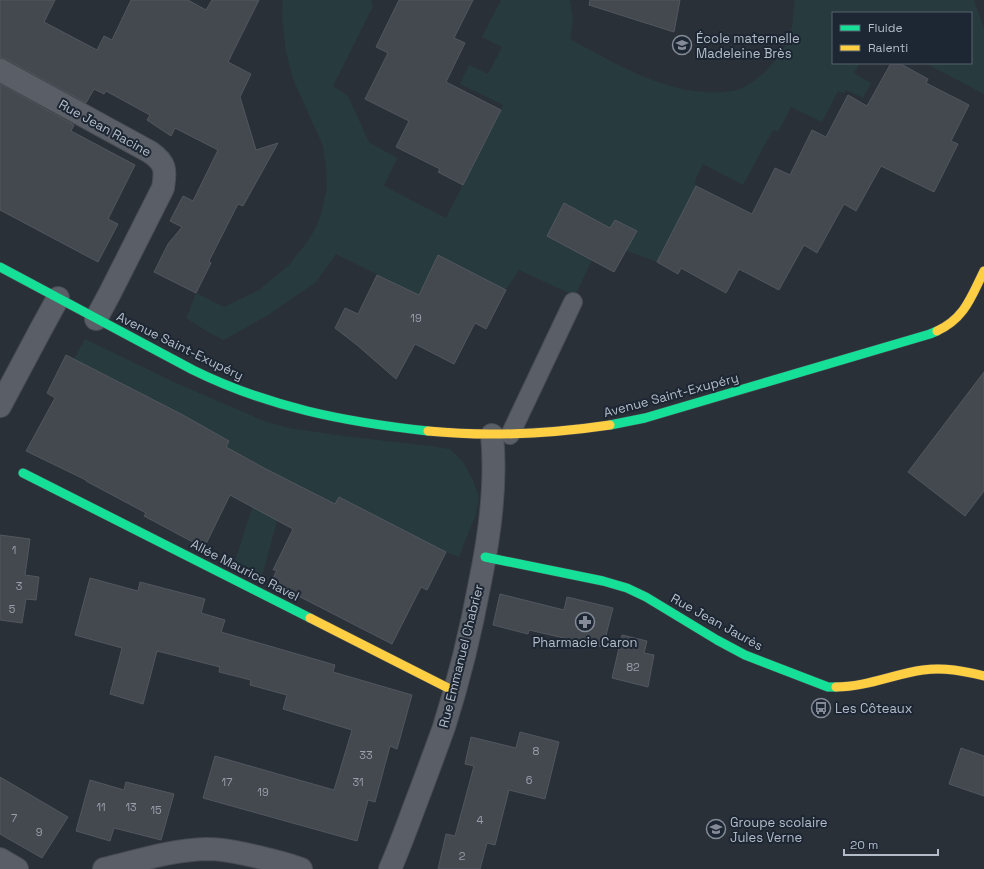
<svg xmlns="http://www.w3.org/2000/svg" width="984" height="869" font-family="'Space Grotesk',sans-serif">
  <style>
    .green { fill: #273a3e }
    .building { fill: #444950; stroke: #52575f }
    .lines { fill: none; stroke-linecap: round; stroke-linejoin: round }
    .lane-casing { stroke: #484c53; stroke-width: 20 }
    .street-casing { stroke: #484c53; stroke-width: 24 }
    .fast-casing { stroke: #484c53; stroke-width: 10 }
    .slow-casing { stroke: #484c53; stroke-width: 10 }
    .lane { stroke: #5a5e66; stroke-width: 18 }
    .street { stroke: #5a5e66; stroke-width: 22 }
    .fast { stroke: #16e098; stroke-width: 9 }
    .slow { stroke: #ffcf43; stroke-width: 9 }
    .labels { text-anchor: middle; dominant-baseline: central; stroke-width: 4; stroke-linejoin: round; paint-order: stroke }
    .number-label { font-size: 11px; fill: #989fab }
    .poi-label { font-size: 13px; fill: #b4bcc9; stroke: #1d2633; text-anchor: start }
    .street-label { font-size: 13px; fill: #b4bcc9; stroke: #1d2633 }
  </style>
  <rect width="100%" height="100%" fill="#2a3038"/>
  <g class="green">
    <path d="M283,0H371L373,6L333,86L348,96L369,142L397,158L384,186L446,218L503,105L460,84L469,65L488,74L502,47L482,37L501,0H570L573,19L570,39C618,65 675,100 732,91C744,89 757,79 766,71C774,63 788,44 791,33C793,23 793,11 795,0H974L984,29V94L925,63H971V13H833V63H860L854,73L871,83L863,98L846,90L843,93L838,91L822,122L791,107L778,132L773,130L743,185L703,164L695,181L696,186L657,262L625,250L635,230L615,220L592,260L575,296L519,270L506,290L438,256L419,295L336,254L316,282L268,315L224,340L208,332L186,318L190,309L196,293L224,307L259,290L289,265L310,238L317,225L321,214L327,188L326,167L323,146L293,79L286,52L282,15Z"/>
    <polygon points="85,339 176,383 264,421 289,428 344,436 430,446 450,449 463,462 472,478 479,497 476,514 459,557 446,552 339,497 335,504 297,484 277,521 264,569 262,578 234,564 261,481 267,469 226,447 229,441 185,416 74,359"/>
  </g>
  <g class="building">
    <polygon points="0,0 55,0 44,22 97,50 104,36 112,40 131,0 188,0 206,10 212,0 259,0 228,62 251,74 240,97 256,150 278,143 243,206 238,204 209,261 211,263 196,293 154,272 168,244 182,227 170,221 183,196 193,201 218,150 175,128 171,136 147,120 150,115 106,91 104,94 94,89 86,103 6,59 0,58"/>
    <polygon points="399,0 473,0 454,38 465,43 446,82 501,110 463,185 438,172 440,169 396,147 409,121 365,99 388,53 376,47"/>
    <polygon points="590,0 680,0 674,32 589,5"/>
    <polygon points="891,63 899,63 928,79 926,83 969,105 951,141 958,144 934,192 881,166 856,211 844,204 817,253 804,245 779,290 739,269 726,293 681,268 678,274 657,262 696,186 752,214 775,168 790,175 812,130 826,137 848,95 867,106"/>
    <polygon points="0,84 74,125 71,131 135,165 108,219 118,224 98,262 0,210"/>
    <polygon points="564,203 610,228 615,220 637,231 614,272 547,236"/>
    <polygon points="438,255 506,290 486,329 475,323 454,364 415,344 396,379 357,345 335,328 345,308 358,314 377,275 419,295"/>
    <polygon points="66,355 183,415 229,441 226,447 266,469 335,504 339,497 446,552 427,590 421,587 392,644 271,582 277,570 273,570 293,529 230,495 204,548 144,516 146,513 86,481 86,480 26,451 55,398 47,393"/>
    <polygon points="984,372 984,491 965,516 908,472"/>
    <polygon points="0,535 30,539 25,575 39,577 36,600 26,599 22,623 0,620"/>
    <polygon points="90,578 138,591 140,582 205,599 201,613 225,620 221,632 335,665 333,672 412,695 397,749 390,746 375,802 368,800 357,841 203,798 215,756 334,790 352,730 283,709 287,695 250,685 251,680 219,672 220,667 157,651 143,704 110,694 122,648 75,635"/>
    <polygon points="500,594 564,610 567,597 613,608 603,647 529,630 528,634 493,625"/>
    <polygon points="622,635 647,641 644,653 654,655 648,687 612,678"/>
    <polygon points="520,732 559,742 545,799 509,790 495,845 487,843 480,869 438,869 446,834 455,836 474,766 465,764 471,737 516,748"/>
    <polygon points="961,748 984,756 984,796 949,784"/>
    <polygon points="0,777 68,817 42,858 0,834"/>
    <polygon points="90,780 124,790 126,782 174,794 161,840 114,828 110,841 76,831"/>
  </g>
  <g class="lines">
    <defs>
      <polyline id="lane" points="510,435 573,302"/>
      <g id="street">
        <path d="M0,70L150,152C166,163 166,170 163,188L110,293L96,319"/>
        <polyline points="0,406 41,329 58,298"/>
        <polyline points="0,859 17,869"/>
        <path d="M104,869C138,861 171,850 206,849C220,849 232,851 245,854C264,858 283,862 301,869"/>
        <path d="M390,869C401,844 410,818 420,792C428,771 436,749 444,727C459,680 471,631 480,582C490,534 497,484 492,435"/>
      </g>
      <g id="fast">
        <path d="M0,267L193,370C268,407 345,422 428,431"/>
        <polyline points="610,425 645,418 930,334 937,331"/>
        <polyline points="23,473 310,618"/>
        <polyline points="485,557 603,581 627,588 646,597 717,640 745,655 828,687 836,687"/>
      </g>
      <g id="slow">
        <path d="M937,331C965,318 971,297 984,271"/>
        <path d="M428,431C489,437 549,434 610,425"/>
        <polyline points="310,618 454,691"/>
        <path d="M836,687C866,687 894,674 923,670C944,667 964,671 984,676"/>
      </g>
    </defs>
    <use href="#lane" class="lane-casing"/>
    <use href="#street" class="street-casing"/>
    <use href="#fast" class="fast-casing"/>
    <use href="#slow" class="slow-casing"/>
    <use href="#lane" class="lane"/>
    <use href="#street" class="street"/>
    <use href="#fast" class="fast"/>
    <use href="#slow" class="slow"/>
  </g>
  <defs>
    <symbol id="school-ring" viewBox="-11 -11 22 22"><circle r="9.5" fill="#1d2633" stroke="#848b96" stroke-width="1.5"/><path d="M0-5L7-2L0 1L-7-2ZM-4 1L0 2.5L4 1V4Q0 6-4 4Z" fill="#848b96"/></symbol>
    <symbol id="pharmacy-ring" viewBox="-11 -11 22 22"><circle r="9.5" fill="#1d2633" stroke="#848b96" stroke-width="1.5"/><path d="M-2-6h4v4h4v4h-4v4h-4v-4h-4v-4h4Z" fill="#848b96"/></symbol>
    <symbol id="bus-ring" viewBox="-11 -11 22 22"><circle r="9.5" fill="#1d2633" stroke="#848b96" stroke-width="1.5"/><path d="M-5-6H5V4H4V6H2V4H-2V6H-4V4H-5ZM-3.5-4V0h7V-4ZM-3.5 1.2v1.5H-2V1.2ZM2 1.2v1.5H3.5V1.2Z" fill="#848b96"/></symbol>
  </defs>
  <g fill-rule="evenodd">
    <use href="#school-ring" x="671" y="34" width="22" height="22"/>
    <use href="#pharmacy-ring" x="574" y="611" width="22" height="22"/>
    <use href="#bus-ring" x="810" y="697" width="22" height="22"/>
    <use href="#school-ring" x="705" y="818" width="22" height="22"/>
  </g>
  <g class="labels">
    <g class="number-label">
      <text x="416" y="318">19</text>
      <text x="14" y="550">1</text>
      <text x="19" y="586">3</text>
      <text x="12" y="609">5</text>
      <text x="633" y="667">82</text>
      <text x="536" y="751">8</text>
      <text x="366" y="755">33</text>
      <text x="529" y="780">6</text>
      <text x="227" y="782">17</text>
      <text x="358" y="782">31</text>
      <text x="263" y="792">19</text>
      <text x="101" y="807">11</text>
      <text x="131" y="807">13</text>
      <text x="156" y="810">15</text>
      <text x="14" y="818">7</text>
      <text x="480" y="820">4</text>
      <text x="39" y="832">9</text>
      <text x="462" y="856">2</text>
    </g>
    <g class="poi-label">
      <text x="696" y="38">École maternelle<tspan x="696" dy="15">Madeleine Brès</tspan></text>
      <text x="585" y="642" text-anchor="middle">Pharmacie Caron</text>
      <text x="835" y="708">Les Côteaux</text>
      <text x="730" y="822">Groupe scolaire<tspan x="730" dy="15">Jules Verne</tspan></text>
    </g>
    <g class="street-label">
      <text transform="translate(105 128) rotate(29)">Rue Jean Racine</text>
      <text transform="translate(180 346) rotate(26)">Avenue Saint-Exupéry</text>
      <text transform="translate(671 395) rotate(-15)">Avenue Saint-Exupéry</text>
      <text transform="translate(245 570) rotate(27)">Allée Maurice Ravel</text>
      <text transform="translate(717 622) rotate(29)">Rue Jean Jaurès</text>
      <text transform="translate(461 656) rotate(-76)">Rue Emmanuel Chabrier</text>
    </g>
  </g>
  <rect x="832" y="12" width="140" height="52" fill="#1d2633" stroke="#59626f"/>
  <rect x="840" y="25" width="20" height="6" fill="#16e098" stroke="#59626f"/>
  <text x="868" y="32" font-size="12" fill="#b4bcc9">Fluide</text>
  <rect x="840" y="45" width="20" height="6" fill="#ffcf43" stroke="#59626f"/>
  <text x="868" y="52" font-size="12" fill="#b4bcc9">Ralenti</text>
  <path d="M844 849v6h94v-6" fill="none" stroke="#b4bcc9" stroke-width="2"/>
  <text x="850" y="849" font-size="12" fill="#b4bcc9" stroke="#1d2633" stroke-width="3" paint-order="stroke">20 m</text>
</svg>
